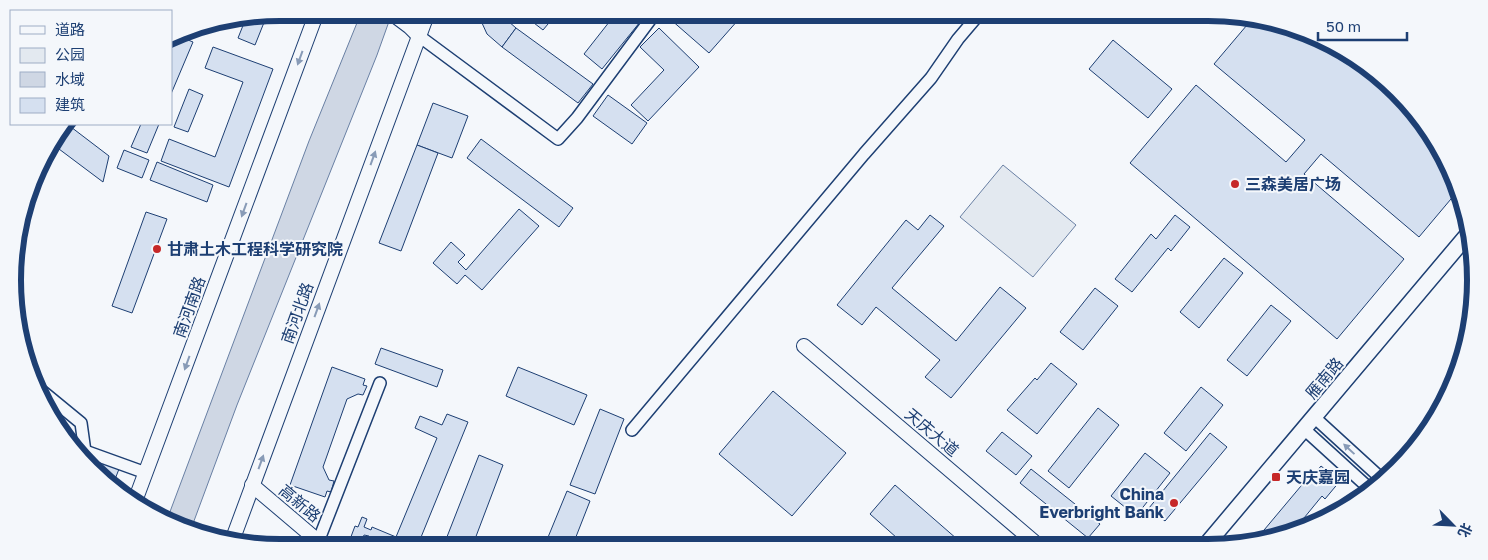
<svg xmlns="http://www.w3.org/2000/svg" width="1488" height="560" font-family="'Golos Text','Noto Sans SC',sans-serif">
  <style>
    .green { fill: #e3e9f0; stroke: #687fa3 }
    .water { fill: #cfd7e4; stroke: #687fa3 }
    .building { fill: #d5e0f0; stroke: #1d3f73 }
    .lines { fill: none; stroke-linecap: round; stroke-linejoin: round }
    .minor-casing { stroke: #1d3f73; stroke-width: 14 }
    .tertiary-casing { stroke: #1d3f73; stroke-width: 16 }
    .secondary-casing { stroke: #1d3f73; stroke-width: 18 }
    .minor { stroke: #f4f7fb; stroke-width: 11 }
    .tertiary { stroke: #f4f7fb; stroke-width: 14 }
    .secondary { stroke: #f4f7fb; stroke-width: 15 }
    .oneway { fill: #889bb7 }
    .poi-dot { fill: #c62828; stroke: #f4f7fb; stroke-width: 2 }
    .labels { text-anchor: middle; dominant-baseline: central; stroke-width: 4; stroke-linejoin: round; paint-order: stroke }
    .poi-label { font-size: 16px; font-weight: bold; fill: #1d3f73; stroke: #f4f7fb; text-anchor: start }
    .street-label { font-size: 16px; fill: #1d3f73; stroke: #f4f7fb }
    .rim { fill: none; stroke: #1d3f73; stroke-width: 6 }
  </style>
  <rect width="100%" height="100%" fill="#f4f7fb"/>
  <polygon class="green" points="1003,165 1076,225 1033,277 960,217"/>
  <polygon class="water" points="361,13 392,13 377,55 237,405 191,529 168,517 309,141"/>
  <g class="building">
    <polygon points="477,12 502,12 508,21 516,28 502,47 487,34"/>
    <polygon points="528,12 558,12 543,30 525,16"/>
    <polygon points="588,12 601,12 596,19"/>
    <polygon points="617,12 629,12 640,22 602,69 584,54"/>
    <polygon points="662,12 732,12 739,19 709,53"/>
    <polygon points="732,12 744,12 739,19"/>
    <polygon points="267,15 255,45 238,38 246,18"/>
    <polygon points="1238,16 1278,22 1371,68 1440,147 1456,193 1419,237 1321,154 1304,174 1404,259 1337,339 1130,163 1196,85 1286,162 1305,140 1214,64 1247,25"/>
    <polygon points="516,28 593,84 578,103 502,47"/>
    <polygon points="659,28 699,67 648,121 631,105 664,70 640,47"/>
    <polygon points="178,36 193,42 171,94 171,48 176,37"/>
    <polygon points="1113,40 1172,89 1148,118 1089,69"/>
    <polygon points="213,47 273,69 229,187 161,161 169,139 215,157 243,82 205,68"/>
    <polygon points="189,89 203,95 188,132 174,127"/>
    <polygon points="608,95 647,123 632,144 593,116"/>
    <polygon points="433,103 468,116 452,158 417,145"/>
    <polygon points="67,124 109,156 103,182 51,143"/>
    <polygon points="141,124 159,124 147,153 131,147"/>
    <polygon points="481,139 573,208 559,227 467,158"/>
    <polygon points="417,145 438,153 401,251 379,243"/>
    <polygon points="124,150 149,160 142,178 117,168"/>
    <polygon points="157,162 213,185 207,202 150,180"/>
    <polygon points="519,209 539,226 482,290 465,275 457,284 433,263 451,242 465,255 458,262 466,270"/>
    <polygon points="146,212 167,219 132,313 112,306"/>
    <polygon points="930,215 944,226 892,288 956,341 1000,287 1026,308 951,398 925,377 940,360 876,307 862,325 837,305 906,220 918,230"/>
    <polygon points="1175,215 1190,227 1171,251 1168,248 1132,292 1115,279 1151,234 1156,239"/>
    <polygon points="1224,258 1243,273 1199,328 1180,312"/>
    <polygon points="1095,288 1118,306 1083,350 1060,332"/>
    <polygon points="1271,305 1291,321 1247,376 1227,360"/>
    <polygon points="381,348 443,370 437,387 375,364"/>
    <polygon points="1051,363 1077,384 1037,434 1007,410 1035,378 1037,380"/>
    <polygon points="332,367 365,379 363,385 367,386 363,395 358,394 347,399 323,467 329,480 334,481 331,492 327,491 325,497 290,485"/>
    <polygon points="518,367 587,395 574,425 506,396"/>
    <polygon points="1201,387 1223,405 1186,451 1164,433"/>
    <polygon points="773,391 846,453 792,516 719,454"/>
    <polygon points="1098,408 1119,425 1069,488 1048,471"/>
    <polygon points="600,409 624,419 595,494 570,485"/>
    <polygon points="447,414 468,422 417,547 364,547 369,536 364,535 359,547 349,542 355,526 358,527 362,517 367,519 364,527 371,530 372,527 396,537 437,438 415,428 420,416 442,425"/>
    <polygon points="1002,432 1032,456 1016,475 986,451"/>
    <polygon points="1210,433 1227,447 1165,521 1149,508"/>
    <polygon points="1145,453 1170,473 1136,516 1111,496"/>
    <polygon points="479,455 503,465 472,547 443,547"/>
    <polygon points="102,463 119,469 112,487 98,472"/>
    <polygon points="1321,466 1340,481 1325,499 1322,496 1295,529 1254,542 1306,480 1308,482"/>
    <polygon points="1031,469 1100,524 1088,538 1020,483"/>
    <polygon points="895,485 965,546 906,546 870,514"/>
    <polygon points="567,491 590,501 572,547 544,547"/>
  </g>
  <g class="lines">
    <defs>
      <g id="minor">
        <polyline points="419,36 558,139 577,118 650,20"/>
        <polyline points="42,391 81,423 86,459"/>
        <polyline points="1314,417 1384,481"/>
        <polyline points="1304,429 1371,490"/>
        <polyline points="632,430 864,154 931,78 958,39 981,12"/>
        <polyline points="85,451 146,473"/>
        <polyline points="318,542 380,383"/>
      </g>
      <g id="tertiary">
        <polyline points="390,12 410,27 419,36"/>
        <polyline points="804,346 1039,546"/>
        <polyline points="252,485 325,547"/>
        <polyline points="135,501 317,12"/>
        <polyline points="232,541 428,12"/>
      </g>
      <polyline id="secondary" points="1206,545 1469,233"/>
    </defs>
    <use href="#minor" class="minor-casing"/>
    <use href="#tertiary" class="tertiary-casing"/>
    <use href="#secondary" class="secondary-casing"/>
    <use href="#minor" class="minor"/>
    <use href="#tertiary" class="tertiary"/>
    <use href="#secondary" class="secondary"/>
  </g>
  <defs><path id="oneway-solid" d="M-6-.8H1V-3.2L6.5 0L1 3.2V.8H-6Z" transform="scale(1.25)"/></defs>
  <g class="oneway">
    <use href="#oneway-solid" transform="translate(300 58) rotate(110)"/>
    <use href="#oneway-solid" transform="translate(373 158) rotate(-70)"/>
    <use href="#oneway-solid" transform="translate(244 210) rotate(110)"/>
    <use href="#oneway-solid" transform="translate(317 310) rotate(-70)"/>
    <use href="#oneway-solid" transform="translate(187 363) rotate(110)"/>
    <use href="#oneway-solid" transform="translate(1349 449) rotate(-137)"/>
    <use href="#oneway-solid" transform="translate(261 462) rotate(-70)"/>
  </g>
  <g class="poi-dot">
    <circle cx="1235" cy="184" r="5"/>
    <circle cx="157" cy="249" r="5"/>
    <rect x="1271" y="472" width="10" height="10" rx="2.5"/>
    <circle cx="1174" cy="503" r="5"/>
  </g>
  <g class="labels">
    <g class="poi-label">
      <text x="1245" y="184">三森美居广场</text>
      <text x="167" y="249">甘肃土木工程科学研究院</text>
      <text x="1286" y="477">天庆嘉园</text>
      <text x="1164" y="494" text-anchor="end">China<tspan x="1164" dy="18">Everbright Bank</tspan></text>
    </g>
    <g class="street-label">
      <text transform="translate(189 307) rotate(-70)">南河南路</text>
      <text transform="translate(297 313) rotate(-70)">南河北路</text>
      <text transform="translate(1324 378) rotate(-50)">雁南路</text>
      <text transform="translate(932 432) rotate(40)">天庆大道</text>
      <text transform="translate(300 503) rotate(40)">高新路</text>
    </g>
  </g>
  <path d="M0 0H1488V560H0ZM280 21H1208A259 259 0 0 1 1467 280V280A259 259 0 0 1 1208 539H280A259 259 0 0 1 21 280V280A259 259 0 0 1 280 21Z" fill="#f4f7fb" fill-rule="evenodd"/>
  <path class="rim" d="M280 21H1208A259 259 0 0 1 1467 280V280A259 259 0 0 1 1208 539H280A259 259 0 0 1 21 280V280A259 259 0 0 1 280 21Z"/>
  <rect x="10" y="10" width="162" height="115" fill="#f4f7fb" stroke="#9eadc5"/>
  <rect x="20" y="26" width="25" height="8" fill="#f4f7fb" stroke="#9eadc5"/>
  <text x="55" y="35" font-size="15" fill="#1d3f73">道路</text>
  <rect x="20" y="48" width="25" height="15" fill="#e3e9f0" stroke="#9eadc5"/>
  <text x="55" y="60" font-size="15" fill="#1d3f73">公园</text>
  <rect x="20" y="72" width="25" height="15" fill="#cfd7e4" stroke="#9eadc5"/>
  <text x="55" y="85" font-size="15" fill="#1d3f73">水域</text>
  <rect x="20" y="98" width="25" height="15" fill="#d5e0f0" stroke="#9eadc5"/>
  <text x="55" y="110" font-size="15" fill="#1d3f73">建筑</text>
  <g transform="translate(1453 525) rotate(114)" stroke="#f4f7fb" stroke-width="4" paint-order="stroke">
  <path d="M0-4L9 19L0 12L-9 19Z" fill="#1d3f73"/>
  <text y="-8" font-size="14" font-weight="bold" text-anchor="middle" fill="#1d3f73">北</text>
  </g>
  <path d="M1318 32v8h89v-8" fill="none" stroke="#1d3f73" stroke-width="2.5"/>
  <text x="1326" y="32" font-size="15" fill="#1d3f73" stroke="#f4f7fb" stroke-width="4" paint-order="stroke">50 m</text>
</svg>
